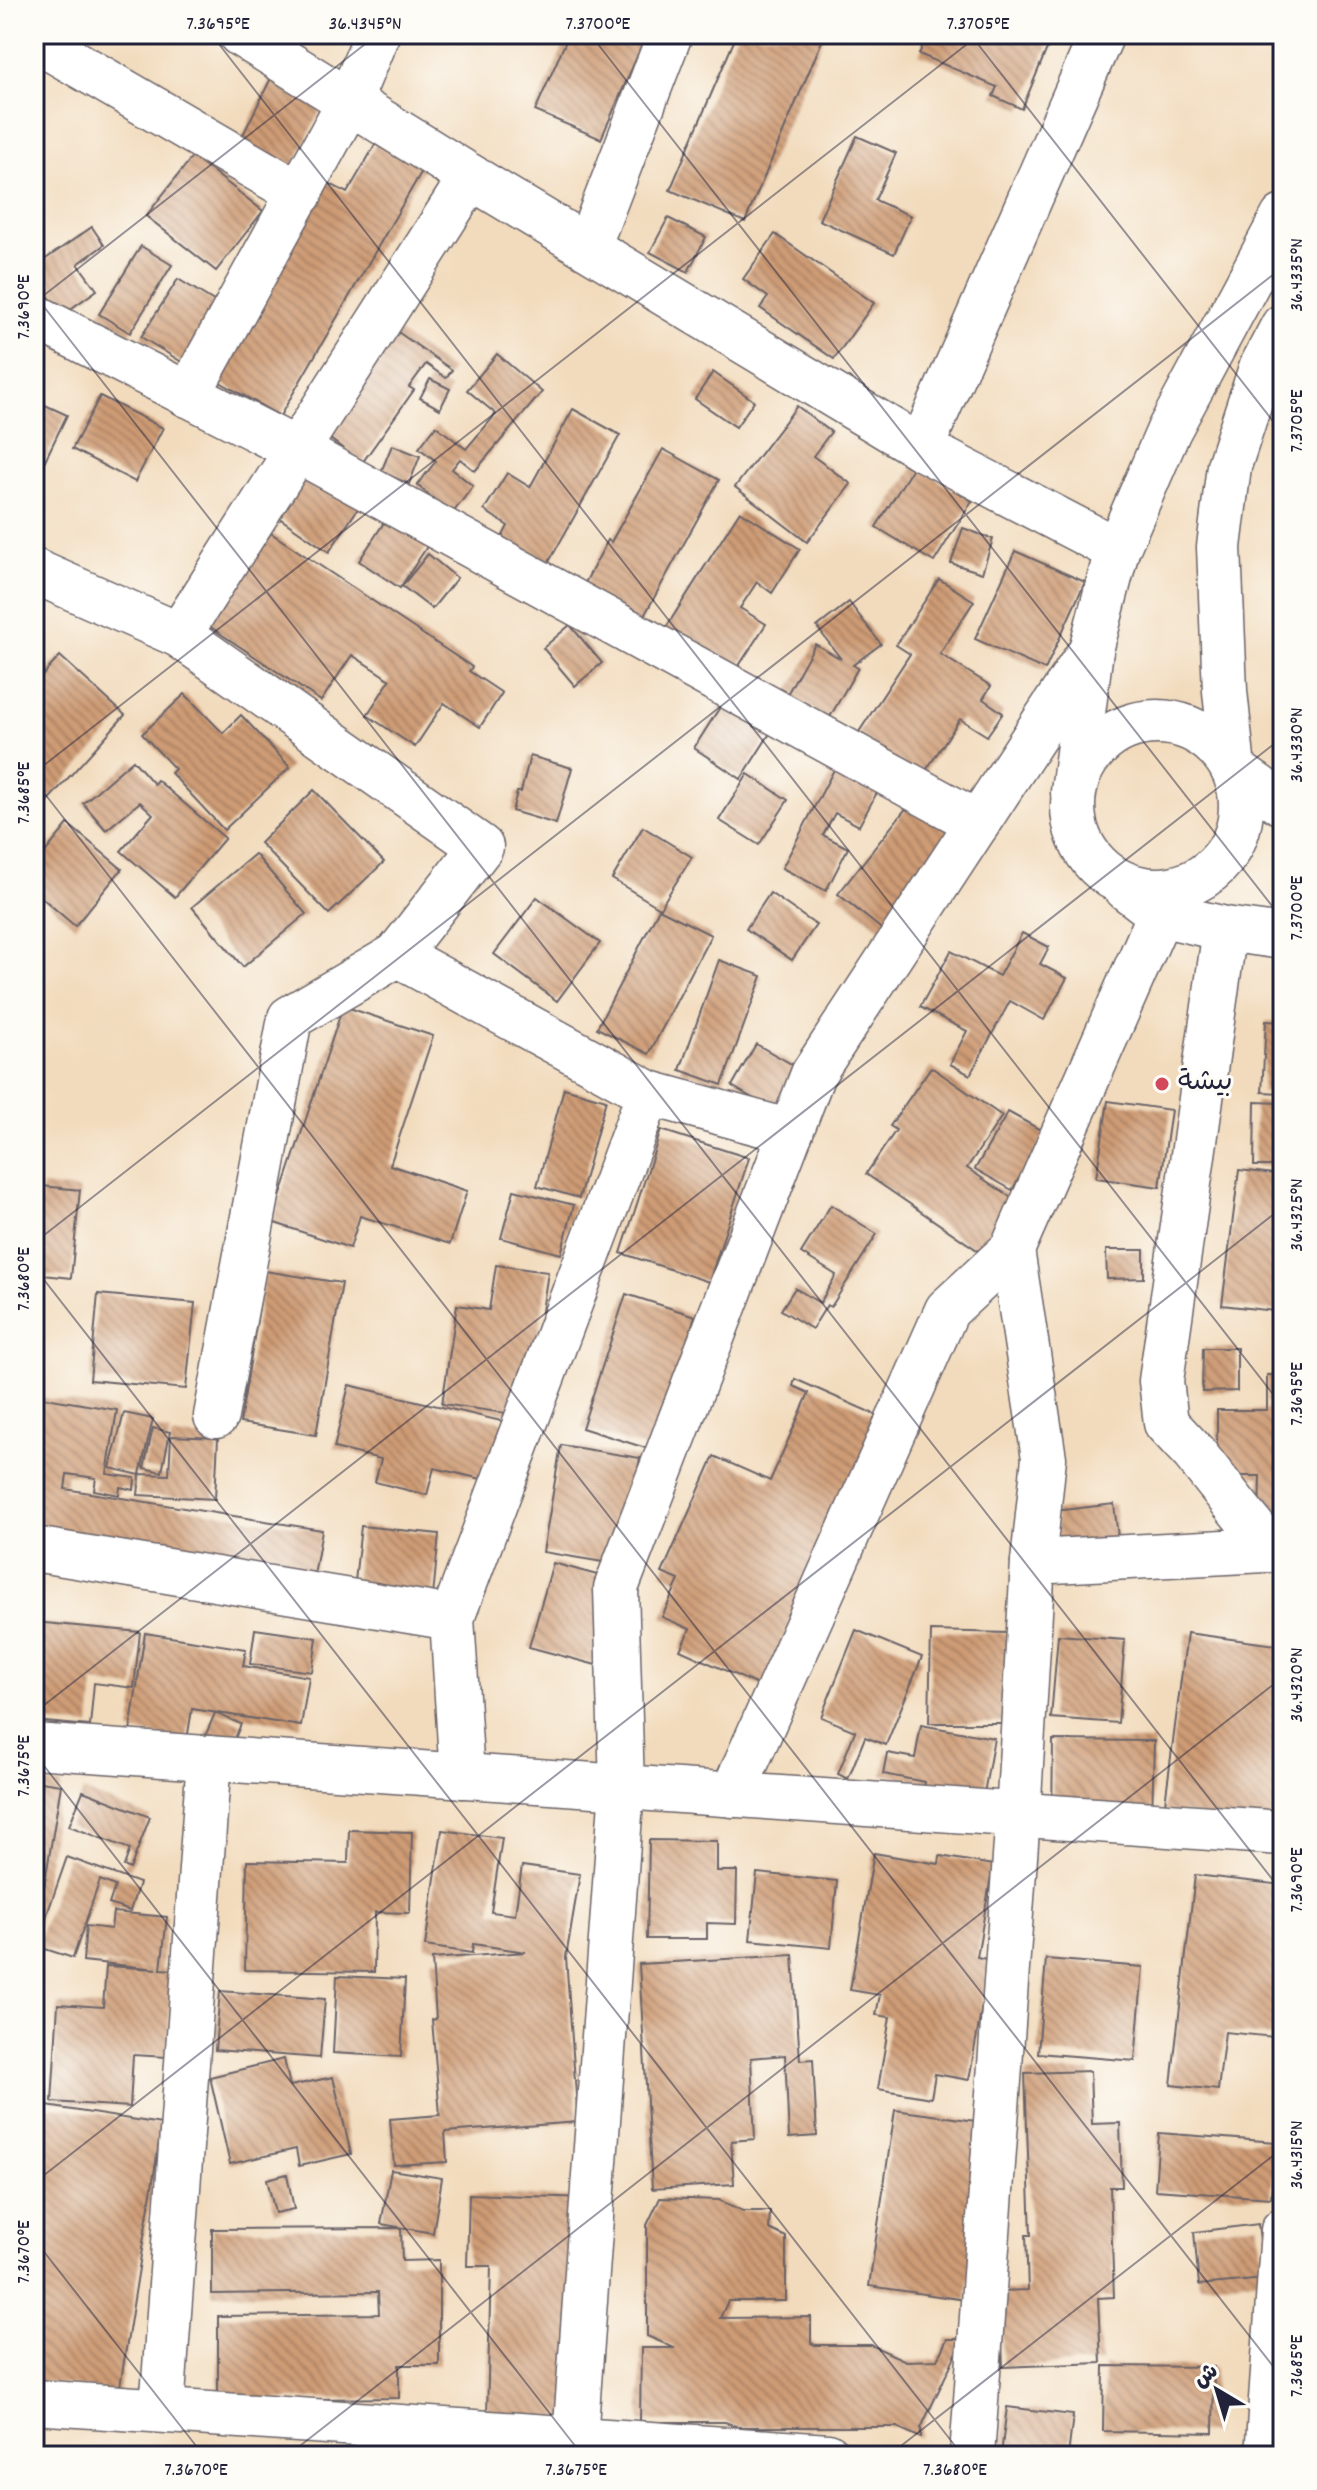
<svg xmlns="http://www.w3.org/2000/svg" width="1317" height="2490" font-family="Dekko,'Playpen Sans Arabic',sans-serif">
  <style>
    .building { fill: url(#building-back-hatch) }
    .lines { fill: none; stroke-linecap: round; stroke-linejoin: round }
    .street-casing { stroke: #6b6368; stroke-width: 47 }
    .secondary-casing { stroke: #6b6368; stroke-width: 47 }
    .street { stroke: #fff; stroke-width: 44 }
    .secondary { stroke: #fff; stroke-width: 44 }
    .ticks { fill: none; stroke: #22223b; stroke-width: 2; stroke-opacity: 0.45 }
    .poi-dot { fill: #d1495b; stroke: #fdfcf7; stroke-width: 3 }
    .labels { text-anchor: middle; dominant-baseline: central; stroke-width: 6; stroke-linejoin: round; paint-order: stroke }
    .poi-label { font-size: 28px; fill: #22223b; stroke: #fdfcf7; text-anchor: start }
    .neatline { fill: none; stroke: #22223b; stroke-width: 3 }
    .ticks-label { font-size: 20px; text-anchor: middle; fill: #22223b }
  </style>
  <defs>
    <pattern id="building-back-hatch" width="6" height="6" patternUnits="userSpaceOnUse" patternTransform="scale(2)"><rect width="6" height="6" fill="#ce9b75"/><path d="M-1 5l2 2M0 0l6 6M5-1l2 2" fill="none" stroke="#a77e61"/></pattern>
  </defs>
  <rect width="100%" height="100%" fill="#fdfcf7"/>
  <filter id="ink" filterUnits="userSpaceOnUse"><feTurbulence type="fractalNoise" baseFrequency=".0125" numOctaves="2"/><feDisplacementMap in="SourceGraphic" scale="16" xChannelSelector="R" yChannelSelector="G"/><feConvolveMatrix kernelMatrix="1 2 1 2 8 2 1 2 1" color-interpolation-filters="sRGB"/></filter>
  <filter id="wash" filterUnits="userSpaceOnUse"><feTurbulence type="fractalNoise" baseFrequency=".006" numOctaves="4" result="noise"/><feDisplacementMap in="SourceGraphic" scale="32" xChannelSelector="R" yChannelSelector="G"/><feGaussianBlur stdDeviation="1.8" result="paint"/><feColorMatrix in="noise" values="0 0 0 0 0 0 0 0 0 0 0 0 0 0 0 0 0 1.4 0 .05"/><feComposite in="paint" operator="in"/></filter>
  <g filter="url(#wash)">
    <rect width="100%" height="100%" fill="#f2dbbd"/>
    <g id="blocks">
      <g class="building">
        <polygon points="569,34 647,34 601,139 535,111"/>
        <polygon points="737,34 825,34 745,222 670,190"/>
        <polygon points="928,34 1053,34 1022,109 993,96 997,87 919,54"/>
        <polygon points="272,76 325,101 291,171 238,145"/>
        <polygon points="384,130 430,157 280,416 211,377 325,181 347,193"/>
        <polygon points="857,136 896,153 875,200 911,216 894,254 819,220"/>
        <polygon points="193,156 263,211 216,271 146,216"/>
        <polygon points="668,218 706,237 688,272 650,252"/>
        <polygon points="92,227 104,245 78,264 97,290 62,315 34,276 34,267"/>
        <polygon points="775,234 874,303 834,359 760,308 768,297 743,279"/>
        <polygon points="141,246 172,265 130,333 99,314"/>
        <polygon points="178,279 222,306 185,364 141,337"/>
        <polygon points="395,330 452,370 446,378 426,364 409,387 414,390 362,463 321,432"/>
        <polygon points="497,354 542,392 475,471 460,459 452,469 473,486 452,514 417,485 436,461 419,448 436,426 466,449 496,414 467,390"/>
        <polygon points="713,372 754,401 736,427 695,399"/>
        <polygon points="430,379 450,389 440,409 420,398"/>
        <polygon points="100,396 163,428 135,482 72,449"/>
        <polygon points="34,400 67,415 34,483"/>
        <polygon points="797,406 831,432 813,456 851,484 807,542 735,487"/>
        <polygon points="573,409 620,435 545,569 499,543 508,526 484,510 507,473 530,487"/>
        <polygon points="392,445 420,456 409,484 381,472"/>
        <polygon points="663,449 719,480 638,627 579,594 608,540 611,542"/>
        <polygon points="311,462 365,498 329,552 275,515"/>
        <polygon points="914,466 972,501 934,562 876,527"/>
        <polygon points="740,511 800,549 772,593 757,582 740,608 766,624 729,681 660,637"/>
        <polygon points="389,515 430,542 400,588 359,561"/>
        <polygon points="963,528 993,539 982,573 951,563"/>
        <polygon points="271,533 472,667 469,671 502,693 480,727 444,703 415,747 367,715 390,680 352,655 321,701 209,626"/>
        <polygon points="1015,551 1085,582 1045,670 975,639"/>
        <polygon points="428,554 457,578 432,609 402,586"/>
        <polygon points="939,579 974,601 940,654 991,686 983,699 1003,713 987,736 960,719 919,781 855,738 910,654 896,645"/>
        <polygon points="849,602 881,644 853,665 858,668 823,729 781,705 815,644 841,659 817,627"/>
        <polygon points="570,625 602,663 575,686 543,648"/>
        <polygon points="60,656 125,715 34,816 34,685"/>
        <polygon points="185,694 223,733 241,715 290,767 224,830 171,773 175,769 142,734"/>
        <polygon points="727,696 774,727 741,779 694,748"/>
        <polygon points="530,756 572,768 556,824 512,811 517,792 521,792"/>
        <polygon points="133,760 154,784 157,780 225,838 175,897 121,851 153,814 140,802 106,830 83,803"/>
        <polygon points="838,762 881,785 859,826 835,813 823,835 848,848 826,891 782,868"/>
        <polygon points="748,774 788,800 759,845 719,820"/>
        <polygon points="923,787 968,823 884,931 838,894"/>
        <polygon points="314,790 384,862 329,914 260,843"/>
        <polygon points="68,824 122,869 75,926 34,891 34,866"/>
        <polygon points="643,827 692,857 660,908 612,879"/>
        <polygon points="255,854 306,914 243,967 192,907"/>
        <polygon points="770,893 816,925 792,960 746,929"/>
        <polygon points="537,897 600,943 557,1001 494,954"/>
        <polygon points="659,909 711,935 649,1054 597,1028"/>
        <polygon points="1022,933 1049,947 1040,964 1067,978 1044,1020 1010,1001 970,1075 950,1064 967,1031 920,1007 951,951 999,976"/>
        <polygon points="719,960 762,976 722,1085 680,1070"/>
        <polygon points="343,1006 433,1036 390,1165 467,1191 450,1244 360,1216 350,1248 272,1222"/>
        <polygon points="1266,1021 1283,1022 1283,1093 1262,1092"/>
        <polygon points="756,1044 807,1073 783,1116 732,1086"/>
        <polygon points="931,1067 1002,1116 967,1168 1019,1203 983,1254 866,1174 896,1130 890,1126"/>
        <polygon points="564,1088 606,1100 579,1198 537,1186"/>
        <polygon points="1108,1101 1171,1110 1160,1187 1096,1178"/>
        <polygon points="1255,1102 1283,1103 1283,1166 1254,1166"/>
        <polygon points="1008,1112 1046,1133 1012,1190 975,1169"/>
        <polygon points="661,1130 749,1158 709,1282 621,1253"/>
        <polygon points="1239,1170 1283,1175 1283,1312 1222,1305"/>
        <polygon points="42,1186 80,1190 71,1278 34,1274"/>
        <polygon points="514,1190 574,1205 561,1254 501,1238"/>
        <polygon points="831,1205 877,1234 831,1307 827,1305 812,1329 781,1310 795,1288 820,1303 836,1275 801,1253"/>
        <polygon points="1106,1250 1144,1250 1144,1278 1107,1279"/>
        <polygon points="496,1265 548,1272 526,1416 442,1404 457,1305 489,1310"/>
        <polygon points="265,1271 342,1283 316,1435 240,1423"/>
        <polygon points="98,1294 195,1303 186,1389 90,1380"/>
        <polygon points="626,1294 695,1316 652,1450 582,1428"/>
        <polygon points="1203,1348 1237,1348 1237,1391 1202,1392"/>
        <polygon points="1267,1375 1283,1375 1283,1518 1259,1518 1260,1476 1217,1476 1217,1410 1267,1410"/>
        <polygon points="795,1379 881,1417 771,1691 680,1650 690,1629 662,1617 679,1580 662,1573 714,1456 770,1481 809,1393 793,1386"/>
        <polygon points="349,1385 539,1430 525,1489 434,1468 427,1495 375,1482 381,1459 334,1448"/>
        <polygon points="34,1396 117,1410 107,1474 135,1478 134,1490 120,1487 119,1495 94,1490 96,1478 67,1474 65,1489 322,1530 311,1593 34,1549"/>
        <polygon points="124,1413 153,1419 140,1474 169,1475 171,1436 218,1438 215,1499 138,1495 140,1475 110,1468"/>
        <polygon points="153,1428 170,1432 162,1472 144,1468"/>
        <polygon points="561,1445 640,1458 621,1565 543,1552"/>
        <polygon points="1114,1504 1121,1562 1062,1570 1055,1511"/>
        <polygon points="361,1526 439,1534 431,1617 352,1609"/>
        <polygon points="553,1563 630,1584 607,1668 529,1647"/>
        <polygon points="34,1622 140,1632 134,1688 94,1683 90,1726 34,1721"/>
        <polygon points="255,1629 317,1638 312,1672 250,1664"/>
        <polygon points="856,1630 922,1657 886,1745 865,1737 848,1779 838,1774 855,1731 821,1717"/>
        <polygon points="931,1631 1008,1633 1006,1723 929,1723"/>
        <polygon points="145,1633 246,1649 243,1666 309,1677 301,1726 192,1709 187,1740 130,1731"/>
        <polygon points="1187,1633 1283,1646 1283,1826 1164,1811"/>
        <polygon points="1058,1635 1125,1640 1118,1723 1051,1718"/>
        <polygon points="215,1713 241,1724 230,1750 204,1739"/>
        <polygon points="921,1725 994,1738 983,1799 924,1789 925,1782 883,1774 887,1753 915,1758"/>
        <polygon points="1053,1740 1154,1741 1152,1821 1052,1820"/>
        <polygon points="34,1781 61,1785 36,1936 34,1936"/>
        <polygon points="83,1791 150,1817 130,1869 124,1866 130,1849 69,1826"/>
        <polygon points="349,1830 412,1832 410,1913 375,1912 374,1972 245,1970 247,1861 348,1863"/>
        <polygon points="442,1830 502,1838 491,1912 515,1915 522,1866 580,1874 566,1957 578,2122 445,2132 447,2162 394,2165 390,2119 440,2115 432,2020 436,2019 432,1959 526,1952 473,1944 472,1953 425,1946"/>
        <polygon points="649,1840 717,1841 717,1871 737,1871 736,1924 707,1923 707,1939 647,1939"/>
        <polygon points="874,1853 939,1864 940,1856 993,1865 977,1957 990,1960 969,2080 935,2074 931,2098 878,2089 890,2017 876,2015 880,1995 850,1990"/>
        <polygon points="67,1857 139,1883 130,1911 109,1904 115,1886 100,1880 73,1958 36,1946"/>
        <polygon points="757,1873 837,1881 831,1948 750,1940"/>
        <polygon points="1195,1875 1283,1885 1283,1977 1281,1976 1274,2037 1225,2032 1218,2090 1171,2085"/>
        <polygon points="113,1912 167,1917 161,1969 172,1970 167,2057 133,2055 130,2107 52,2102 58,2004 103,2007 106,1966 157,1969 83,1961 86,1926 111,1929"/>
        <polygon points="793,1955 800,2060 813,2059 817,2136 789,2138 785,2055 751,2058 755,2139 731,2141 734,2184 652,2189 639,1964"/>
        <polygon points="1046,1959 1143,1967 1135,2061 1038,2053"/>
        <polygon points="337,1976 405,1979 401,2057 333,2053"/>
        <polygon points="220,1991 325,1999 320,2058 215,2050"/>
        <polygon points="284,2059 290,2086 333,2077 351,2154 299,2166 296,2149 230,2164 210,2077"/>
        <polygon points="1090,2071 1092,2124 1120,2123 1122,2187 1110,2187 1114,2297 1098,2298 1101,2363 1003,2367 1000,2291 1028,2290 1026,2235 1031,2235 1025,2073"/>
        <polygon points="34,2104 162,2124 119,2393 34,2380"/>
        <polygon points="895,2110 991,2123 966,2300 869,2286"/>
        <polygon points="1159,2133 1276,2142 1271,2198 1155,2190"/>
        <polygon points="391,2170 442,2178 433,2233 381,2224"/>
        <polygon points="287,2174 294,2209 275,2213 267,2179"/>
        <polygon points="469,2194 588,2198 581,2418 487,2415 491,2266 467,2266"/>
        <polygon points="660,2198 719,2200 743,2211 770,2211 769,2229 786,2237 786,2301 728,2301 720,2318 811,2317 811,2343 815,2345 871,2345 906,2361 937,2360 947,2339 963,2339 921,2428 921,2438 897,2427 738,2427 725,2422 640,2422 641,2348 675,2348 647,2336 647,2225"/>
        <polygon points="1258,2224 1265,2279 1199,2285 1194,2232"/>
        <polygon points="401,2228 402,2261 439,2260 439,2365 399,2365 399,2398 218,2400 218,2316 379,2314 378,2292 212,2294 212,2229"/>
        <polygon points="1104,2366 1214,2367 1213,2433 1103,2431"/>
        <polygon points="1007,2407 1073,2415 1068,2456 1001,2454"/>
      </g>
    </g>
  </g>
  <g filter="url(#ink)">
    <use href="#blocks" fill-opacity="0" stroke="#6b6368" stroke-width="2"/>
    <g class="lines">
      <defs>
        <g id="street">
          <polyline points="240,34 471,177 921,448"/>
          <polyline points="1102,34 921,448 1117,550"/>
          <polyline points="34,39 300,194"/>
          <polyline points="588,247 670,34"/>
          <polyline points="34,316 297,450 978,823"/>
          <polyline points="188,395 349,102 377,34"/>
          <polyline points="34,571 179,635 481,847 397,955 649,1093"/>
          <polyline points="179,635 471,177"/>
          <polyline points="1225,929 1161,1381 1166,1423 1194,1453 1271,1550"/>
          <polyline points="216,1416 290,1018 397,955"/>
          <polyline points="34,1549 452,1618 462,1776"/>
          <polyline points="1033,1562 1283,1549"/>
          <polyline points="452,1618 649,1093 791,1132"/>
          <polyline points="34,1746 1283,1833"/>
          <polyline points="732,1795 947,1310 1012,1250 1160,914"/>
          <polyline points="34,2402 828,2456"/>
          <polyline points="162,2410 209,1758"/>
          <polyline points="575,2439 622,1787 616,1588 813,1074 1091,650"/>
          <polyline points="972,2456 1018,1815 1033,1562 1044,1458 1012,1250"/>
          <polyline points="1267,2456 1283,2230"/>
        </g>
        <g id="secondary">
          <polyline points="1283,326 1261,368 1229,466 1219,547 1225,691 1233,769 1283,804"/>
          <circle cx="1157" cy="806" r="84"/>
          <polyline points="1073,792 1091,650 1117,550 1169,430 1283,217"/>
          <polyline points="1126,888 1160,914 1225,929 1283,937"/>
        </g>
      </defs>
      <use href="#street" class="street-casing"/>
      <use href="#secondary" class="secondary-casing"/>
      <use href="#street" class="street"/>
      <use href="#secondary" class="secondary"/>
    </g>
  </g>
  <path class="ticks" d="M211,34L1283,1407M590,34L1283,920M970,34L1283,434M34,294L1283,1893M34,303L378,34M34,773L980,34M34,780L1283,2379M34,1243L1283,267M34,1267L963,2456M34,1713L1283,737M34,1753L583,2456M34,2183L1283,1207M34,2239L204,2456M287,2456L1283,1677M888,2456L1283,2148"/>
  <circle class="poi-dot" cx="1162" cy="1084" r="8"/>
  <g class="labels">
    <g class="poi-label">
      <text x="1178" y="1084">بيشة</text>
    </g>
  </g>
  <rect width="1317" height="2490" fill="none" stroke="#fdfcf7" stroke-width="88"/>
  <g transform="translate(1217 2390) rotate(322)" stroke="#fdfcf7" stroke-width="6" paint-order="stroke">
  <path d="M0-6L14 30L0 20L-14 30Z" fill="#22223b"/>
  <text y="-12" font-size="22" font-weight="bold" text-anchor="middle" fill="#22223b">ش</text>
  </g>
  <rect x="44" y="44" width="1229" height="2402" class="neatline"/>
  <g class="ticks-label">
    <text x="218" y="29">7.3695°E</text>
    <text x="365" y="29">36.4345°N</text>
    <text x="598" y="29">7.3700°E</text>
    <text x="978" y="29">7.3705°E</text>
    <text transform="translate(1295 275) rotate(-90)" y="7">36.4335°N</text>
    <text transform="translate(22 307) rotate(-90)" y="7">7.3690°E</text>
    <text transform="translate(1295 421) rotate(-90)" y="7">7.3705°E</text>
    <text transform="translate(1295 745) rotate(-90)" y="7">36.4330°N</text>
    <text transform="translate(22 793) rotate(-90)" y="7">7.3685°E</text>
    <text transform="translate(1295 908) rotate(-90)" y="7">7.3700°E</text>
    <text transform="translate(1295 1215) rotate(-90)" y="7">36.4325°N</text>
    <text transform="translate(22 1279) rotate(-90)" y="7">7.3680°E</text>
    <text transform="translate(1295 1394) rotate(-90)" y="7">7.3695°E</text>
    <text transform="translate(1295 1685) rotate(-90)" y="7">36.4320°N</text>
    <text transform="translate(22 1766) rotate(-90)" y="7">7.3675°E</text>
    <text transform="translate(1295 1880) rotate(-90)" y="7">7.3690°E</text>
    <text transform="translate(1295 2155) rotate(-90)" y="7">36.4315°N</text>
    <text transform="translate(22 2252) rotate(-90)" y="7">7.3670°E</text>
    <text transform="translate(1295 2366) rotate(-90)" y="7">7.3685°E</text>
    <text x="196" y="2475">7.3670°E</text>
    <text x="576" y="2475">7.3675°E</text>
    <text x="955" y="2475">7.3680°E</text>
  </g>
</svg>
